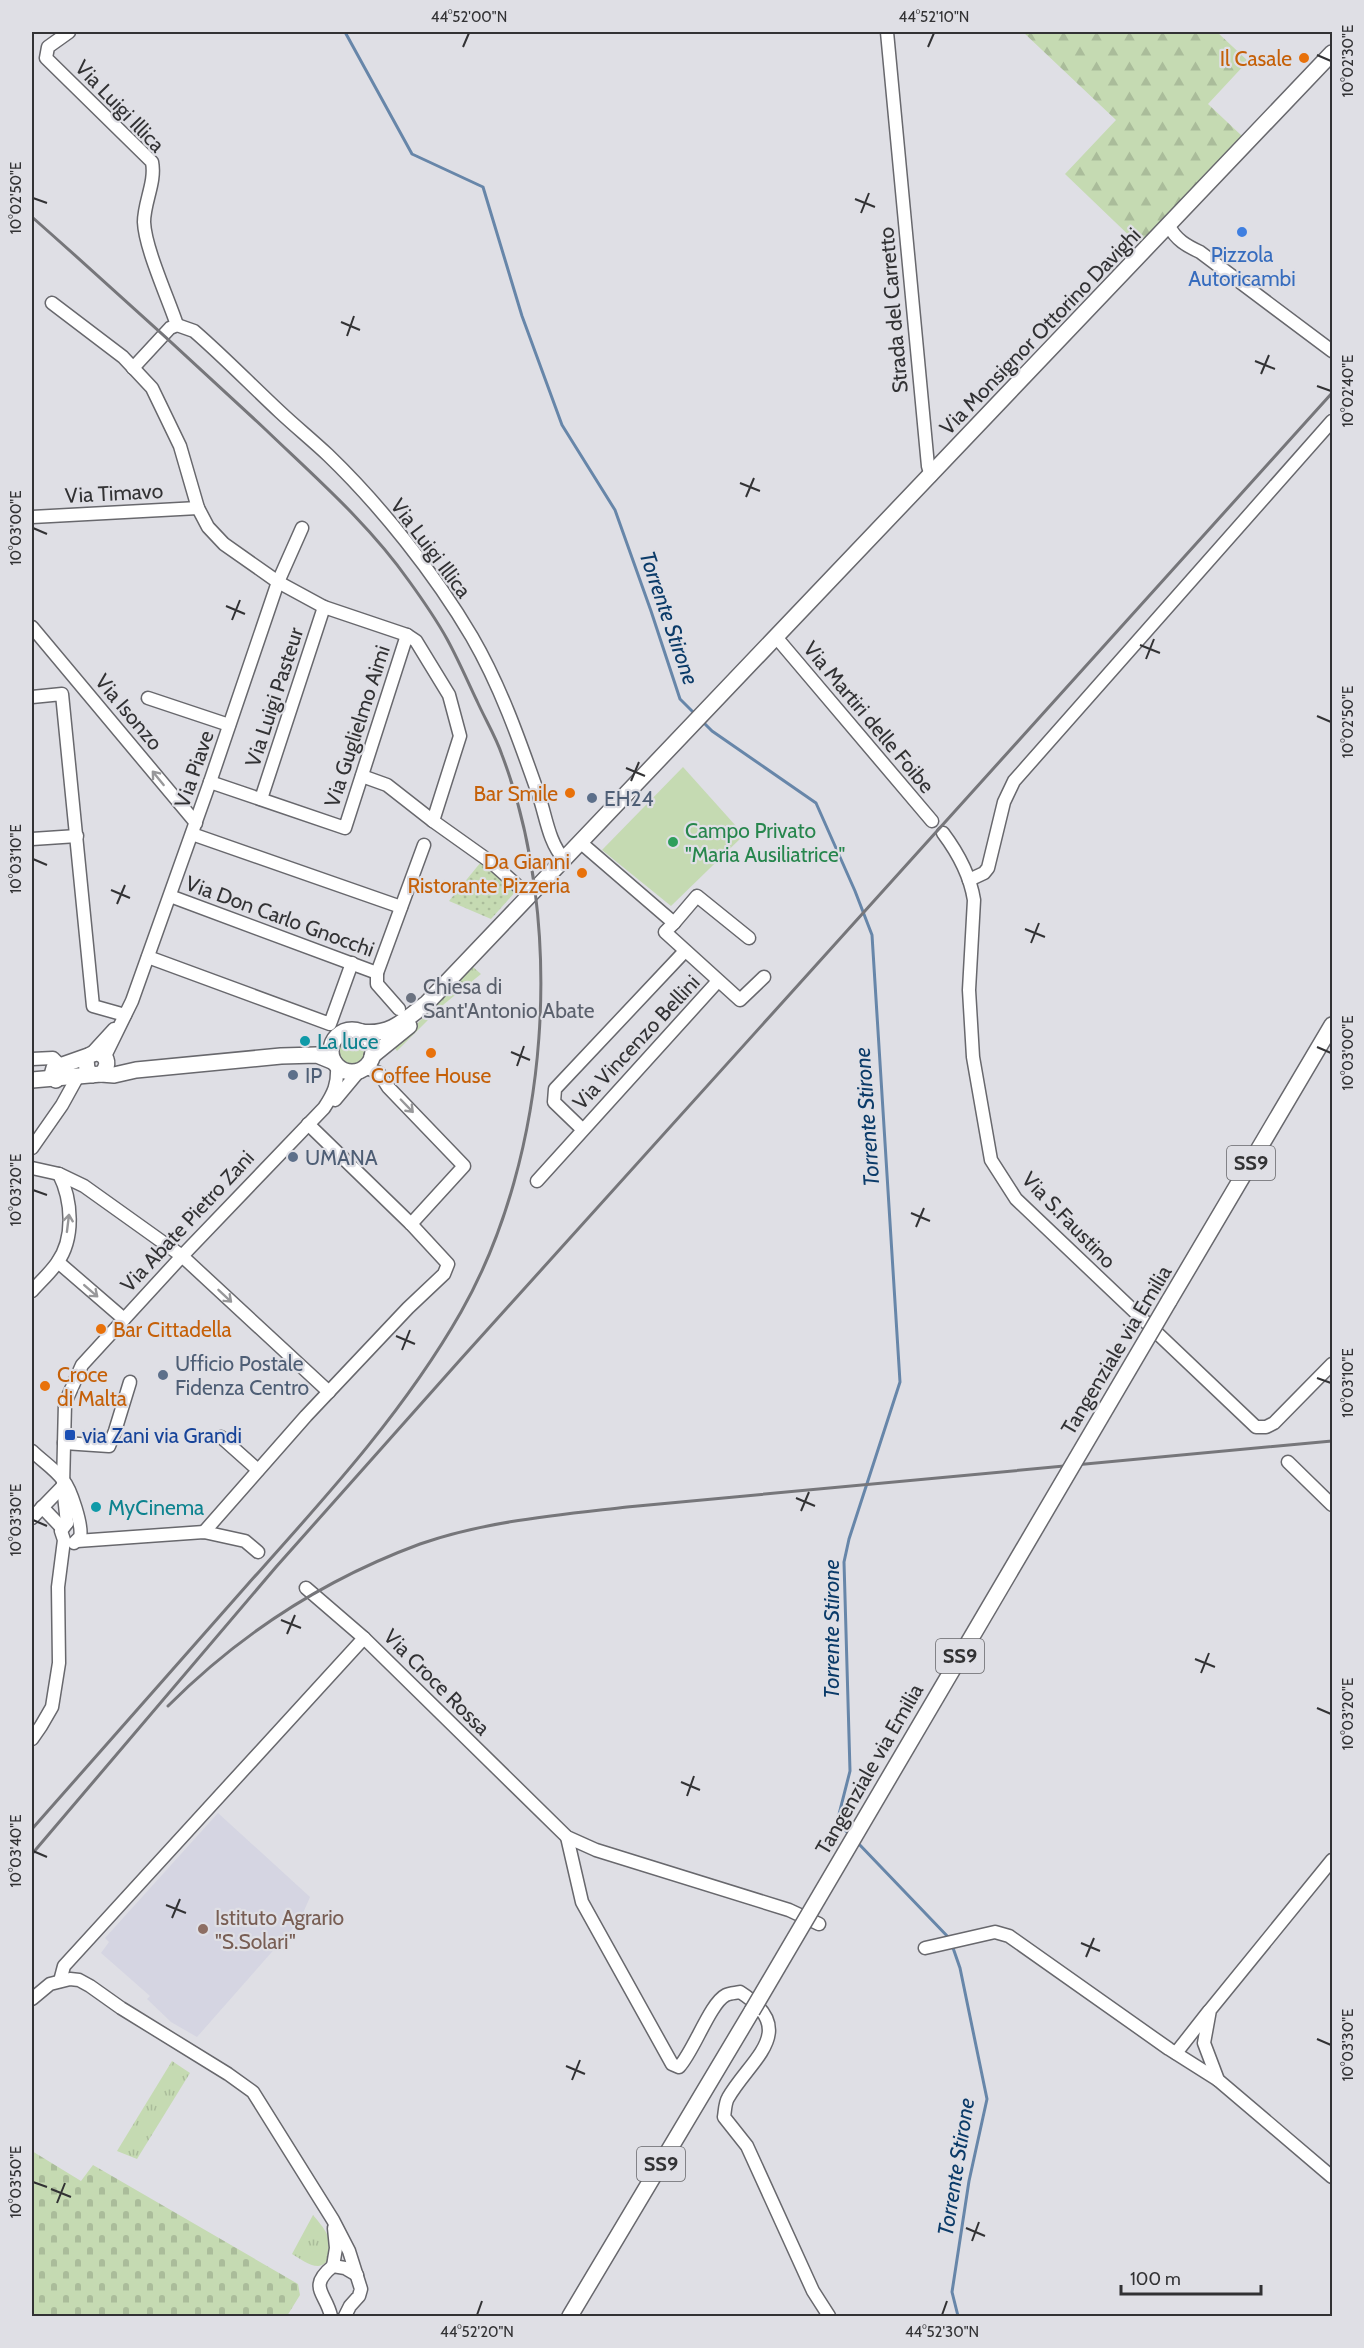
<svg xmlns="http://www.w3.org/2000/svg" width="1364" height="2348" font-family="Cabin,sans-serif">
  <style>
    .built { fill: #d5d5e2 }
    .grass { fill: url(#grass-tufts) }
    .forest { fill: url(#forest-firs) }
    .cemetery { fill: url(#cemetery-stones) }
    .park { fill: url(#park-dots) }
    .garden { fill: #c5dab2 }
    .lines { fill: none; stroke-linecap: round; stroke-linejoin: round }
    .stream { stroke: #6786a9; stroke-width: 3 }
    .minor-casing { stroke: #68686d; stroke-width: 15 }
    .major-casing { stroke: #68686d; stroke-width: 18 }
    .minor { stroke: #fff; stroke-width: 12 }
    .major { stroke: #fff; stroke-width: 15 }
    .rail { stroke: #76767a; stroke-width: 3 }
    .major-bridge-casing { stroke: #68686d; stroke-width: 18; stroke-linecap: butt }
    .major-bridge { stroke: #fff; stroke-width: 15 }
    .oneway { stroke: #98989a }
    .ticks { fill: none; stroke: #323234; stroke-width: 2 }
    .food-dot { fill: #e8710a; stroke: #dfdfe5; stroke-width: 2 }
    .shop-dot { fill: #3f7fe0; stroke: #dfdfe5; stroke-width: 2 }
    .service-dot { fill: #5c6f8a; stroke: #dfdfe5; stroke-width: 2 }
    .leisure-dot { fill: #2e9e5b; stroke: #dfdfe5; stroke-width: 2 }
    .worship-dot { fill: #6b7280; stroke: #dfdfe5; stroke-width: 2 }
    .culture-dot { fill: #0f9aa8; stroke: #dfdfe5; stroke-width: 2 }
    .transit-dot { fill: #1a4fb4; stroke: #dfdfe5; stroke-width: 2 }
    .education-dot { fill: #8d6e63; stroke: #dfdfe5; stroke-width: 2 }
    .labels { text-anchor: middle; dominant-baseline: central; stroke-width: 4.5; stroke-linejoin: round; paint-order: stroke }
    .shield { fill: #dfdfe5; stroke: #666669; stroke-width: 1.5 }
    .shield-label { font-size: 20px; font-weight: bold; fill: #323234 }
    .food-label { font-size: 21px; fill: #c56008; stroke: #dfdfe5; text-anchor: end }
    .street-label { font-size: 21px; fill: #323234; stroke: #dfdfe5 }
    .shop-label { font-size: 21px; fill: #366cbe; stroke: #dfdfe5 }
    .service-label { font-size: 21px; fill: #4e5e75; stroke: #dfdfe5; text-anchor: start }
    .leisure-label { font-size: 21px; fill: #27864d; stroke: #dfdfe5; text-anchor: start }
    .worship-label { font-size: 21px; fill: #5b616d; stroke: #dfdfe5; text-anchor: start }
    .culture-label { font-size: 21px; fill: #0d838f; stroke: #dfdfe5; text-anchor: start }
    .transit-label { font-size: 21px; fill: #164399; stroke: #dfdfe5; text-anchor: start }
    .education-label { font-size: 21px; fill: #785e54; stroke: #dfdfe5; text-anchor: start }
    .water-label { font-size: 22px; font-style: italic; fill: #0b3b69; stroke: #dfdfe5 }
    .neatline { fill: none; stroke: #323234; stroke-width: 2 }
    .ticks-label { font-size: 15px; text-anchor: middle; fill: #323234 }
  </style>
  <defs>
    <pattern id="grass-tufts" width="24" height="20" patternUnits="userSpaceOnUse" patternTransform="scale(1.5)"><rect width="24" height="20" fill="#c5dab2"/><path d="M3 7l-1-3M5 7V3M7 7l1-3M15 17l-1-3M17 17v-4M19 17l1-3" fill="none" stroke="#aabc9a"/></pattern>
    <pattern id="forest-firs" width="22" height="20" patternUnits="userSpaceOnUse" patternTransform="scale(1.5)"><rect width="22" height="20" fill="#c5dab2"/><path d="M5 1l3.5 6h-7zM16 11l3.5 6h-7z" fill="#aabc9a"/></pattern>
    <pattern id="cemetery-stones" width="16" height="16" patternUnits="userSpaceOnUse" patternTransform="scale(1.5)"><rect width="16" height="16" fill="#c5dab2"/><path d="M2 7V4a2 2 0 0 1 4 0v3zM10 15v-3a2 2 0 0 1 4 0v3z" fill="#aabc9a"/></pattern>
    <pattern id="park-dots" width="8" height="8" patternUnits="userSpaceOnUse" patternTransform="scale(1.5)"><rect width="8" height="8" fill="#c5dab2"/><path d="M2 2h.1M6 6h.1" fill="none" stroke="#aabc9a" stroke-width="1.8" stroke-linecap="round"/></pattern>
  </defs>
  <rect width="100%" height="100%" fill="#dfdfe5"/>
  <polygon class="built" points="218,1813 310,1897 300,1920 197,2037 171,2022 147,1999 150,1996 101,1953 109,1942 105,1938"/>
  <g class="grass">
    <polygon points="473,967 481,974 443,1005 397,1051 392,1044 410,1031"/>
    <circle cx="353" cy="1050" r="14"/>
    <polygon points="172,2061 190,2073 137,2159 117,2151"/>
    <path d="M313,2215C323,2227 336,2241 329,2258C327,2262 323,2266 318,2266C309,2266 299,2258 292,2254Z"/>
  </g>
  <polygon class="forest" points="1023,32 1217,32 1248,61 1208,104 1242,136 1139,245 1065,174 1116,120"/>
  <polygon class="cemetery" points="32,2151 81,2181 93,2165 298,2284 300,2295 287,2316 32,2316"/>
  <polygon class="park" points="481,862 517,890 491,919 449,901"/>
  <polygon class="garden" points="683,767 744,835 671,906 602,850"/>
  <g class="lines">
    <g class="stream">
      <polyline points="345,32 412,154 483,187 522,316 562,425 615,510 651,611 680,699 696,715"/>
      <polyline points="703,722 712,731 816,803 855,891 872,935 900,1382 849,1539 844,1562 850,1771 837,1822 850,1835"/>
      <polyline points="857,1842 950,1939"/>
      <polyline points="952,1945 960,1968 987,2099 969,2181 952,2292 958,2316"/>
    </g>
    <defs>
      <g id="minor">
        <path d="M69,32L48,47L46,58L152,162C156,182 144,202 144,222C145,248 168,298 177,325"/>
        <polyline points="887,32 928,466 931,476"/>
        <path d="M1169,226C1176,240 1187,246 1200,252L1332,351"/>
        <polyline points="52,303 123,357 152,388 180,446 198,508 208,527 224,544 278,582 324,607 407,635 416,641 449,695 460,736 433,821 492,863 529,896"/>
        <path d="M177,325L194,331C224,357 251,385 280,412C296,427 312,440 328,455C380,505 435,574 472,637C501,687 520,742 539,796C546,817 549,843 564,859"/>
        <polyline points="133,368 170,328 177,325"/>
        <polyline points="32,517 198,508"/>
        <polyline points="32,627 196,823"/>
        <polyline points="776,637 932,821"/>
        <polyline points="32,697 62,694 93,1006 125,1015"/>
        <polyline points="148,698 229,725"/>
        <polyline points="362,776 387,785 433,821"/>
        <polyline points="210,782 345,828 407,635"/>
        <polyline points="261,799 324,607"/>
        <path d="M943,833C958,853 970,875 974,900L969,990L973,1057L991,1160L1016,1199L1256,1427H1266L1274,1423L1332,1364"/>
        <polyline points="192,834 401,907"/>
        <polyline points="32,839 77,836"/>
        <polyline points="580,842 674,923 665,932 740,1000 764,977"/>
        <polyline points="969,880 984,873 988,868 1004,802 1014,781 1332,421"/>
        <polyline points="170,896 377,973"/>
        <polyline points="674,923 697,896 749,938"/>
        <polyline points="148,957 330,1024 352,963"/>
        <polyline points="399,1009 377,984 377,973 424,845"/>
        <polyline points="92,1053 114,1029"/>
        <polyline points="105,1056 132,1001 210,782 278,582 302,528"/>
        <polyline points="32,1059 53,1058 60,1065"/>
        <polyline points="365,1067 379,1073 388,1087 464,1166 411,1224"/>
        <polyline points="335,1100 360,1070"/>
        <polyline points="582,1129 554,1102 555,1089 685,951"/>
        <polyline points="32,1148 62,1105 78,1076"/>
        <polyline points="32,1168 59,1174 84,1186 182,1256 329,1392"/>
        <polyline points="537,1181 718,981"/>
        <polyline points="58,1262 124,1319"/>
        <path d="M32,1291C40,1282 50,1273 57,1263C75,1238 72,1200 59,1174"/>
        <polyline points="221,1437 258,1470"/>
        <polyline points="64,1443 109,1446 115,1431 130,1382"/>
        <path d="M32,1451C41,1460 55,1469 63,1480C71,1489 83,1527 80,1537L74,1543"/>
        <polyline points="1288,1462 1332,1505"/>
        <polyline points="42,1507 62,1528"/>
        <polyline points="32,1518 63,1486"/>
        <path d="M67,1523L63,1486L65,1403L82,1365L182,1256L324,1108C334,1093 338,1084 337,1066"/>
        <polyline points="204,1532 306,1416 408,1308 444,1274 448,1264 411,1224 308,1124"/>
        <polyline points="77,1541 204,1532 245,1541 258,1552"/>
        <polyline points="306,1588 364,1638"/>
        <polyline points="32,1739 41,1726 52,1707 59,1663 58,1587 64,1540 61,1531 67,1523"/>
        <path d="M567,1837L582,1902L672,2064L679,2067C694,2051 710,2003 726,1995C730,1993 736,1993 740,1992C801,2031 750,2059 728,2098C725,2103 725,2111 724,2117L747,2146L813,2291L829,2316"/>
        <polyline points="1332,1860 1210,2010 1204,2043 1218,2080 1332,2177"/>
        <polyline points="925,1948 995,1932 1009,1936 1169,2049 1218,2080"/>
        <polyline points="60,1981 64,1966 364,1638 567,1837 596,1850 789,1910 819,1924"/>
        <polyline points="32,1999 50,1984 70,1979 79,1980 90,1986 121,2008 228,2074 253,2092 333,2220 349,2251 361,2289 359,2296 350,2306 345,2316"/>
        <polyline points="1176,2053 1209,2011"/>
        <polyline points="333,2266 336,2248 334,2228"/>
        <path d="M331,2316C326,2293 307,2287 333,2266L345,2268L357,2275"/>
      </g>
      <g id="major">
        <circle cx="352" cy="1051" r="21"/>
        <path d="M361,1032C390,1036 405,1020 427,1003L1332,53"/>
        <polyline points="372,1056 409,1026"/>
        <polyline points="101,1074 114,1075 136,1070 281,1056 317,1055 334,1062"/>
        <path d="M32,1080L101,1074C116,1061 98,1044 86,1059L87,1070L93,1075"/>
        <polyline points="56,1080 52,1075 54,1068 88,1056"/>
        <polyline points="1169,1301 1332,1025"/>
        <polyline points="570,2316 752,2011"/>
      </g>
    </defs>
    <use href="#minor" class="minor-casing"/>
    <use href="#major" class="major-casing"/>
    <use href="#minor" class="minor"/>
    <use href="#major" class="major"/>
    <g class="rail">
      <path d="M32,217C111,287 189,358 266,430C316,478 369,524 409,581C422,599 436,619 447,639C458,659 467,680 477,701C485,719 496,737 502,755C566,924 550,1155 461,1312C404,1412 325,1498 248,1584C176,1666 104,1747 32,1829"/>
      <path d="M168,1706C240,1634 325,1579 420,1544C486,1521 558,1515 627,1507L1332,1441"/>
      <polyline points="32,1854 276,1567 460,1360 1332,393"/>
    </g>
    <defs>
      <polyline id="major-bridge" points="752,2011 1169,1301"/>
    </defs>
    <use href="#major-bridge" class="major-bridge-casing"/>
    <use href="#major-bridge" class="major-bridge"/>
  </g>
  <defs><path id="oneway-shaft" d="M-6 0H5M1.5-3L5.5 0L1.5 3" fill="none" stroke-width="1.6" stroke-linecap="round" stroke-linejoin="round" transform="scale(1.5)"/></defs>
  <g class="oneway">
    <use href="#oneway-shaft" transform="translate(158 778) rotate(-129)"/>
    <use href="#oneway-shaft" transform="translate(407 1106) rotate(46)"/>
    <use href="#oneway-shaft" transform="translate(68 1223) rotate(-83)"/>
    <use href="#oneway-shaft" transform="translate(91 1291) rotate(41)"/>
    <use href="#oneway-shaft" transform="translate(225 1296) rotate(43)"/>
  </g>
  <path class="ticks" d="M463,47L469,33M928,47L934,33M1317,55L1331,61M33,198L47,203M855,199L875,207M861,213L869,193M341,322L360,330M347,336L354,316M1255,361L1275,369M1261,374L1269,355M1317,386L1331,391M740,483L760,491M746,497L754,478M33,528L47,534M226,606L245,614M232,620L240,600M1140,645L1160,653M1146,659L1154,639M1317,716L1331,722M626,768L645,776M631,781L639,762M33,859L47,865M111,890L130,898M117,904L125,885M1025,929L1045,937M1031,943L1039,923M1317,1047L1331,1053M511,1052L530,1060M517,1066L524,1046M33,1190L47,1195M911,1213L930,1221M916,1227L924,1208M396,1336L415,1344M402,1350L410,1330M1317,1378L1331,1383M796,1498L815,1506M801,1511L809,1492M33,1520L47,1526M281,1620L301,1628M287,1634L295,1615M1195,1659L1215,1667M1201,1673L1209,1653M1317,1708L1331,1714M681,1782L700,1790M687,1796L694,1776M33,1851L47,1857M166,1905L186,1913M172,1918L180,1899M1081,1943L1100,1951M1086,1957L1094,1938M1317,2039L1331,2045M566,2066L585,2074M572,2080L580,2060M33,2182L47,2187M51,2189L71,2197M57,2203L65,2183M966,2228L985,2236M972,2241L979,2222M477,2315L482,2301M942,2315L947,2301"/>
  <g class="food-dot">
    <circle cx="1304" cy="58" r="6"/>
    <circle cx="570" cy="793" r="6"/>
    <circle cx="582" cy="873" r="6"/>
    <circle cx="431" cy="1053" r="6"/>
    <circle cx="101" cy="1329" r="6"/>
    <circle cx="45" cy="1386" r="6"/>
  </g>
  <circle class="shop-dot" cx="1242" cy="232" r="6"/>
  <g class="service-dot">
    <circle cx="592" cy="798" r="6"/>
    <circle cx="293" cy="1075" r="6"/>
    <circle cx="293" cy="1157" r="6"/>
    <circle cx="163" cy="1375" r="6"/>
  </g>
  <circle class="leisure-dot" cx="673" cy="842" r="6"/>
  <circle class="worship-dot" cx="411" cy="998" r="6"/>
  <g class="culture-dot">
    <circle cx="305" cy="1041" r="6"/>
    <circle cx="96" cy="1507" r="6"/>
  </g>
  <rect class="transit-dot" x="64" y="1429" width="12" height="12" rx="3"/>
  <circle class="education-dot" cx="203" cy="1929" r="6"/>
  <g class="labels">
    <g class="shield">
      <rect x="1227" y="1146" width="48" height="34" rx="4.5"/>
      <rect x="936" y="1639" width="48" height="34" rx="4.5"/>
      <rect x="637" y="2147" width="48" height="34" rx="4.5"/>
    </g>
    <g class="shield-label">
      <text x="1251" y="1163">SS9</text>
      <text x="960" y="1656">SS9</text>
      <text x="661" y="2164">SS9</text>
    </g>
    <g class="food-label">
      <text x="1292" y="58">Il Casale</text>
      <text x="558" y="793">Bar Smile</text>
      <text x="570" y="861">Da Gianni<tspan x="570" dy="24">Ristorante Pizzeria</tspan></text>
      <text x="431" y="1075" text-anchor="middle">Coffee House</text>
      <text x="113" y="1329" text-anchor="start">Bar Cittadella</text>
      <text x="57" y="1374" text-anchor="start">Croce<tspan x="57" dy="24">di Malta</tspan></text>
    </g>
    <g class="street-label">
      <text transform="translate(120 106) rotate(46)">Via Luigi Illica</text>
      <text transform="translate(893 310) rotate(-95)">Strada del Carretto</text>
      <text transform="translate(1040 331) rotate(-46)">Via Monsignor Ottorino Davighi</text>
      <text transform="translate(114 493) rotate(-3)">Via Timavo</text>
      <text transform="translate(431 548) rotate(53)">Via Luigi Illica</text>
      <text transform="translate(274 697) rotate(-72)">Via Luigi Pasteur</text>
      <text transform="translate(129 712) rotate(50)">Via Isonzo</text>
      <text transform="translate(869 717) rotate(50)">Via Martiri delle Foibe</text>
      <text transform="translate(357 726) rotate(-72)">Via Guglielmo Aimi</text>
      <text transform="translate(194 769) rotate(-71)">Via Piave</text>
      <text transform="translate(280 916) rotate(20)">Via Don Carlo Gnocchi</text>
      <text transform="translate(636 1042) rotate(-47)">Via Vincenzo Bellini</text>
      <text transform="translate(1069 1220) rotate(46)">Via S.Faustino</text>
      <text transform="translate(187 1221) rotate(-47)">Via Abate Pietro Zani</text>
      <text transform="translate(1116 1350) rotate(-59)">Tangenziale via Emilia</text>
      <text transform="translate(437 1682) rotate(45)">Via Croce Rossa</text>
      <text transform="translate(869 1769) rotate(-60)">Tangenziale via Emilia</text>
    </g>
    <g class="shop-label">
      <text x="1242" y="254">Pizzola<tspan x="1242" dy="24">Autoricambi</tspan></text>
    </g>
    <g class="service-label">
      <text x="604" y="798">EH24</text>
      <text x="305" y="1075">IP</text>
      <text x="305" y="1157">UMANA</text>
      <text x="175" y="1363">Ufficio Postale<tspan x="175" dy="24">Fidenza Centro</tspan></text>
    </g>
    <g class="leisure-label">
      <text x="685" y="830">Campo Privato<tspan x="685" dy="24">"Maria Ausiliatrice"</tspan></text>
    </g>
    <g class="worship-label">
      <text x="423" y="986">Chiesa di<tspan x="423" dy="24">Sant'Antonio Abate</tspan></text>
    </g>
    <g class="culture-label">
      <text x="317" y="1041">La luce</text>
      <text x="108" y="1507">MyCinema</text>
    </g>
    <g class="transit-label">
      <text x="82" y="1435">via Zani via Grandi</text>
    </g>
    <g class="education-label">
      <text x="215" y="1917">Istituto Agrario<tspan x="215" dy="24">"S.Solari"</tspan></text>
    </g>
    <g class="water-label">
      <text transform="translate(669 618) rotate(71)">Torrente Stirone</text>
      <text transform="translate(867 1117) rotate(-94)">Torrente Stirone</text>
      <text transform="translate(831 1629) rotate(-90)">Torrente Stirone</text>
      <text transform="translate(956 2167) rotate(-81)">Torrente Stirone</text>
    </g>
  </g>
  <rect width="1364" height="2348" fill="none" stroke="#dfdfe5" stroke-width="66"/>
  <path d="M1121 2285v9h140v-9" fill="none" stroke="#323234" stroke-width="3"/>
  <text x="1130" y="2285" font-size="18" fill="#323234" stroke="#dfdfe5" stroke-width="4.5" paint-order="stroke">100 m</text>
  <rect x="33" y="33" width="1298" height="2282" class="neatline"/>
  <g class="ticks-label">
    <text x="469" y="22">44°52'00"N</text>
    <text x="934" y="22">44°52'10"N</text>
    <text transform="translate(1348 61) rotate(-90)" y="5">10°02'30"E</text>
    <text transform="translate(16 198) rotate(-90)" y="5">10°02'50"E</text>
    <text transform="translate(1348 391) rotate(-90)" y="5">10°02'40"E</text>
    <text transform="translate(16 528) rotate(-90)" y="5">10°03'00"E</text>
    <text transform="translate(1348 722) rotate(-90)" y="5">10°02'50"E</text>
    <text transform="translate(16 859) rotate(-90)" y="5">10°03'10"E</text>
    <text transform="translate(1348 1053) rotate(-90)" y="5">10°03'00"E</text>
    <text transform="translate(16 1190) rotate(-90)" y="5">10°03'20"E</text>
    <text transform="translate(1348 1383) rotate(-90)" y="5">10°03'10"E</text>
    <text transform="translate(16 1520) rotate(-90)" y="5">10°03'30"E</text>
    <text transform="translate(1348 1714) rotate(-90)" y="5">10°03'20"E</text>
    <text transform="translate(16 1851) rotate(-90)" y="5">10°03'40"E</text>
    <text transform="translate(1348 2045) rotate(-90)" y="5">10°03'30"E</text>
    <text transform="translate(16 2182) rotate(-90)" y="5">10°03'50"E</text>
    <text x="477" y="2337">44°52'20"N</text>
    <text x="942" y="2337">44°52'30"N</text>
  </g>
</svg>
